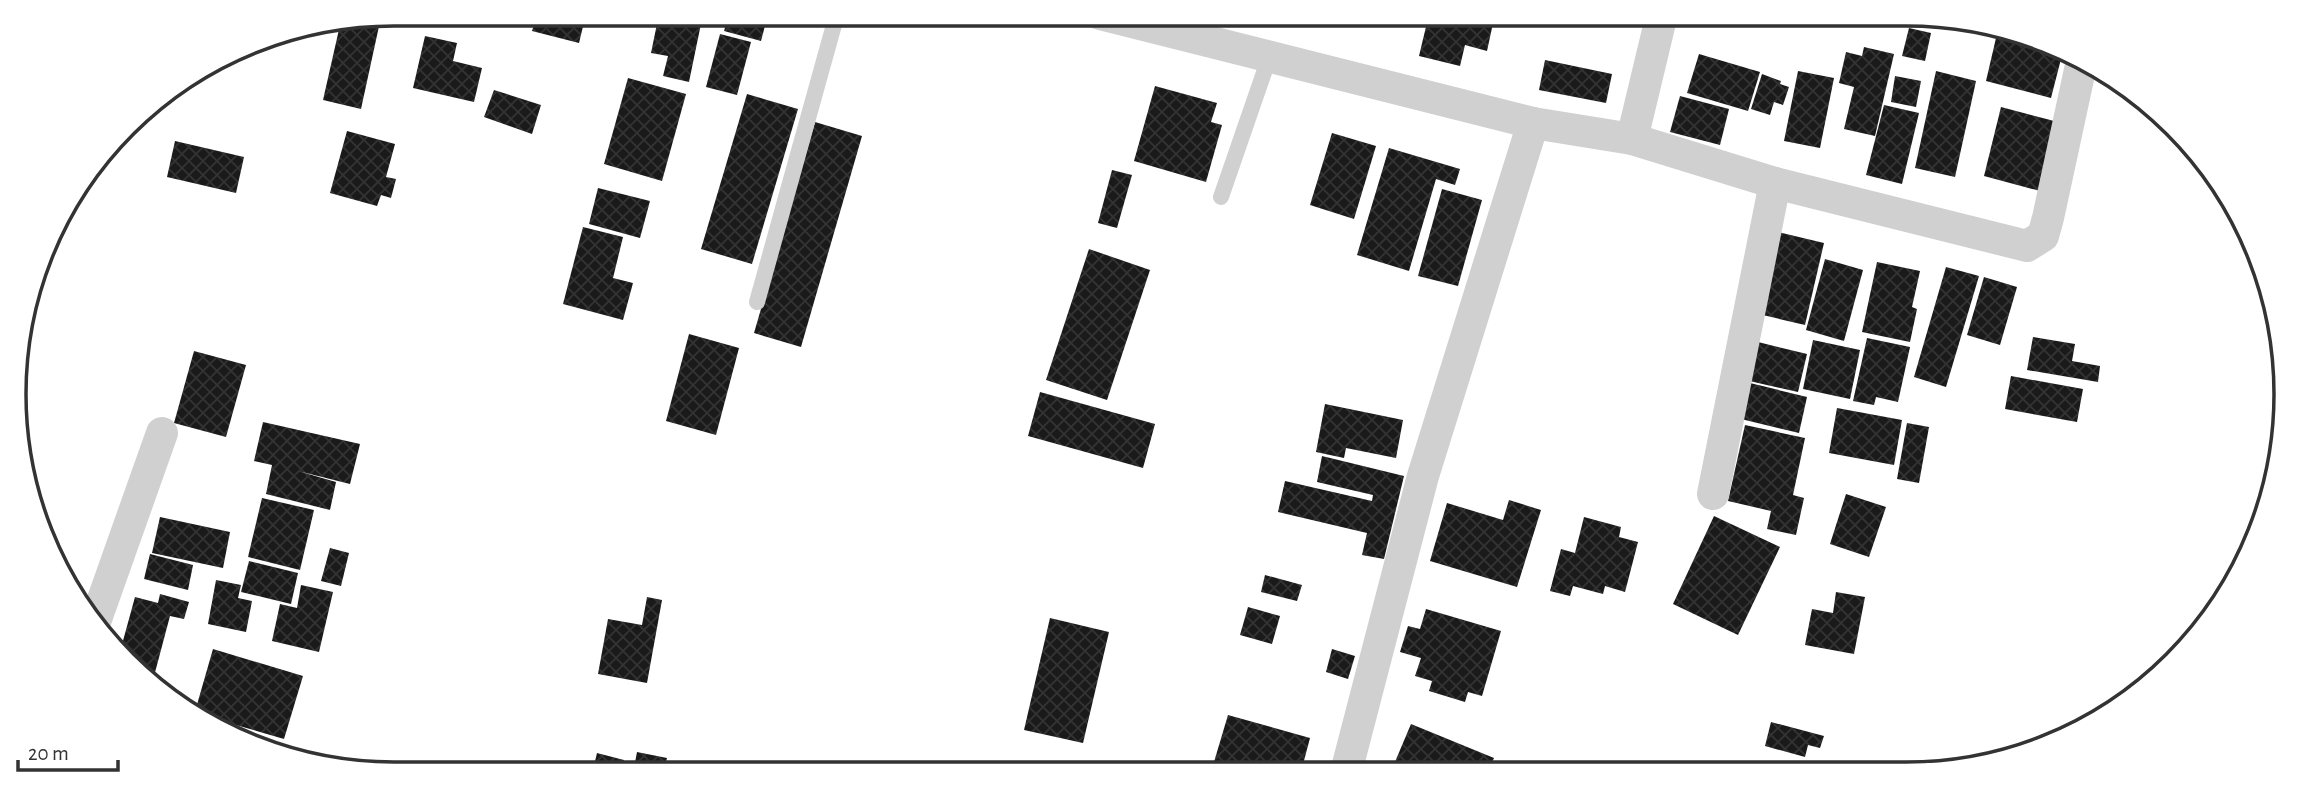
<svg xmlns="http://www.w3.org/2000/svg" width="2300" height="788" font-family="'Alegreya Sans',sans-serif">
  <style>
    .building { fill: url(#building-cross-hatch) }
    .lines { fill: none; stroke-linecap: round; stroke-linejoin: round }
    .service { stroke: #d0d0d0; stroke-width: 16 }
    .minor { stroke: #d0d0d0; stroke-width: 32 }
    .rim { fill: none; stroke: #333; stroke-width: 3.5 }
  </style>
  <defs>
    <pattern id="building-cross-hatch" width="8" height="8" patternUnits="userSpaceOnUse" patternTransform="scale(1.75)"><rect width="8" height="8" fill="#1a1a1a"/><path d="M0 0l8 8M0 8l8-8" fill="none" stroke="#333"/></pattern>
  </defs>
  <rect width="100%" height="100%" fill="#fff"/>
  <g class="building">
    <polygon points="537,14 586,14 579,43 532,31"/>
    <polygon points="659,14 703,14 689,82 663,76 668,56 651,53"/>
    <polygon points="729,14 768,14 761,41 724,31"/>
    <polygon points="1429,14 1495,14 1487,51 1465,45 1460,66 1419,56"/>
    <polygon points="1922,16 1946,19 1944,26 1921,20"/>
    <polygon points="381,17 361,109 323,100 340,25"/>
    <polygon points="1909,28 1931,33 1925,61 1902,56"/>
    <polygon points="720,34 751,42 737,95 706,87"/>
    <polygon points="425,36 457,43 453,61 482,68 474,102 413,88"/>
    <polygon points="1996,38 2062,55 2051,98 1986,81"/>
    <polygon points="1864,47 1894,54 1875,136 1844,129 1854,87 1839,83 1846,52 1862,56"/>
    <polygon points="1699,54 1760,72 1748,111 1687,93"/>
    <polygon points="1545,60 1612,74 1606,103 1539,90"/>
    <polygon points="1798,71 1834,78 1820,148 1784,141"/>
    <polygon points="1936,71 1976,81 1955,177 1915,168"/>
    <polygon points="1762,74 1781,81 1780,84 1789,87 1783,105 1774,102 1770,115 1751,109"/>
    <polygon points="1895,76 1921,81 1916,107 1891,102"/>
    <polygon points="628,78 686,94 662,181 604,164"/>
    <polygon points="1155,86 1217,103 1211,122 1222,125 1206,182 1134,161"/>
    <polygon points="494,90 541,105 532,134 484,117"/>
    <polygon points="747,94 798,109 752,264 701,249"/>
    <polygon points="1680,96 1729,109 1720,145 1670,132"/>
    <polygon points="1884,105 1919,113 1902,184 1866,175"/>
    <polygon points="2001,107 2058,122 2040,191 1984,176"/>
    <polygon points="815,122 862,136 801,347 754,333"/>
    <polygon points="347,131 395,144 386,177 396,179 391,198 381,195 377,206 330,193"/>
    <polygon points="1332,133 1376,146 1354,219 1310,205"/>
    <polygon points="175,141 244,157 236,193 167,177"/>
    <polygon points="1389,148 1460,169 1455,185 1436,179 1409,271 1357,255"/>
    <polygon points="1112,170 1132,175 1117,228 1098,223"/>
    <polygon points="598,188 650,201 640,238 589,224"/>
    <polygon points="1442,189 1482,200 1458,286 1418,276"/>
    <polygon points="583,227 623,237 613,278 633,283 623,320 563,304"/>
    <polygon points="1774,231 1824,243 1805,325 1754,313"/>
    <polygon points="1089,249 1150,270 1107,400 1046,380"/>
    <polygon points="1825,259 1863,270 1844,341 1806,330"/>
    <polygon points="1877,262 1920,271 1912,307 1917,309 1910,342 1862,332"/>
    <polygon points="1946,267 1979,276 1946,387 1914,377"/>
    <polygon points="1984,277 2017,287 2000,345 1967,335"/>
    <polygon points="689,334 739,348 716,435 666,421"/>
    <polygon points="2033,337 2075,344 2072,361 2100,366 2098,382 2027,370"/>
    <polygon points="1867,338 1910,347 1898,402 1876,397 1874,405 1853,401"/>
    <polygon points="1813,340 1860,350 1850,399 1803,389"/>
    <polygon points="1754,341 1807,354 1798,392 1745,380"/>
    <polygon points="194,351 246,365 226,437 174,423"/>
    <polygon points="2011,376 2083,389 2077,422 2005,409"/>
    <polygon points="1750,383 1807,397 1799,433 1741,419"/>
    <polygon points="1040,392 1155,424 1143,468 1028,436"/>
    <polygon points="1325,404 1403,420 1396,458 1346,448 1344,458 1316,452"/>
    <polygon points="1837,408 1902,420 1894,465 1829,453"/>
    <polygon points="263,422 360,444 350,484 298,471 336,482 330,510 266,494 272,465 254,461"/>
    <polygon points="1907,423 1929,427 1919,483 1897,479"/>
    <polygon points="1745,425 1805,438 1793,495 1804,498 1796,535 1767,529 1771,511 1728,501"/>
    <polygon points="1322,456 1404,476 1384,559 1362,555 1367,533 1278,512 1285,481 1372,501 1373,495 1317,482"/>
    <polygon points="1846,494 1886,507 1869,557 1830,544"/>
    <polygon points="262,498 314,510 300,570 248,557"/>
    <polygon points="1509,500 1541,510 1517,587 1430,561 1447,503 1503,520"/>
    <polygon points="1714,516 1780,547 1738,635 1673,604"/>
    <polygon points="160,517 230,532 223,568 152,553"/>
    <polygon points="1584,517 1621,527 1619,537 1638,542 1625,592 1605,586 1603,594 1573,586 1570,596 1550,591 1561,549 1575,553"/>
    <polygon points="330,548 349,553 341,586 321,581"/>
    <polygon points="150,554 193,565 188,590 144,579"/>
    <polygon points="249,561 298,573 291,604 241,592"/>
    <polygon points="1265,575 1302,585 1297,601 1261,592"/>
    <polygon points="216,580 241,585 238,598 252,601 246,632 208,624"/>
    <polygon points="301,585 333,592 319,652 272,641 280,604 297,608"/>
    <polygon points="1836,592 1865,597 1854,654 1805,645 1812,609 1833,613"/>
    <polygon points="160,594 189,602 184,619 170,616 153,680 121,648 135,597 158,603"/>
    <polygon points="647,597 662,600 647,683 598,674 608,619 642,625"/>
    <polygon points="1248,607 1280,616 1272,644 1240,635"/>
    <polygon points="1426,609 1501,631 1482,696 1468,692 1465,702 1429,691 1432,681 1415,676 1421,658 1400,652 1408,626 1420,629"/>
    <polygon points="1050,618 1109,632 1083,743 1024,730"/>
    <polygon points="213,649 303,676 284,739 236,725 233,733 194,715"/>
    <polygon points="1332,649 1355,656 1348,679 1326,672"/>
    <polygon points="1228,715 1310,738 1301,772 1211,772"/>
    <polygon points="1771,722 1824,736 1820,748 1808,745 1805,757 1765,746"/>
    <polygon points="1411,724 1494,758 1488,772 1399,772 1392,769"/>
    <polygon points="637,752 667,758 664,769 672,770 672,773 633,773"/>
    <polygon points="597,753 624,760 621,774 592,774"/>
  </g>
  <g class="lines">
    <g class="service">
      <polyline points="1221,197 1269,58"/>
      <polyline points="757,302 837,14"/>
    </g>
    <g class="minor">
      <polyline points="1100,14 1533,123 1632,139 1775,183 2027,246 2043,236 2048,218 2081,65"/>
      <polyline points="1632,139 1662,14"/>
      <polyline points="1713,494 1775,183"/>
      <polyline points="95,622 162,433"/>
      <polyline points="1346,772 1423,476 1533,123"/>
    </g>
  </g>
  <path d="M0 0H2300V788H0ZM394 26H1906A368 368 0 0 1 2274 394V394A368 368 0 0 1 1906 762H394A368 368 0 0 1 26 394V394A368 368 0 0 1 394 26Z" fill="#fff" fill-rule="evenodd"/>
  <path class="rim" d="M394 26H1906A368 368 0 0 1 2274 394V394A368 368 0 0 1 1906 762H394A368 368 0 0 1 26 394V394A368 368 0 0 1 394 26Z"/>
  <path d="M18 760v10h100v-10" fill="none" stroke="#333333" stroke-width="3.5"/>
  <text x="28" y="760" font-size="21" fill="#333333" stroke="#ffffff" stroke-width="5" paint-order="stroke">20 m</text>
</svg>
